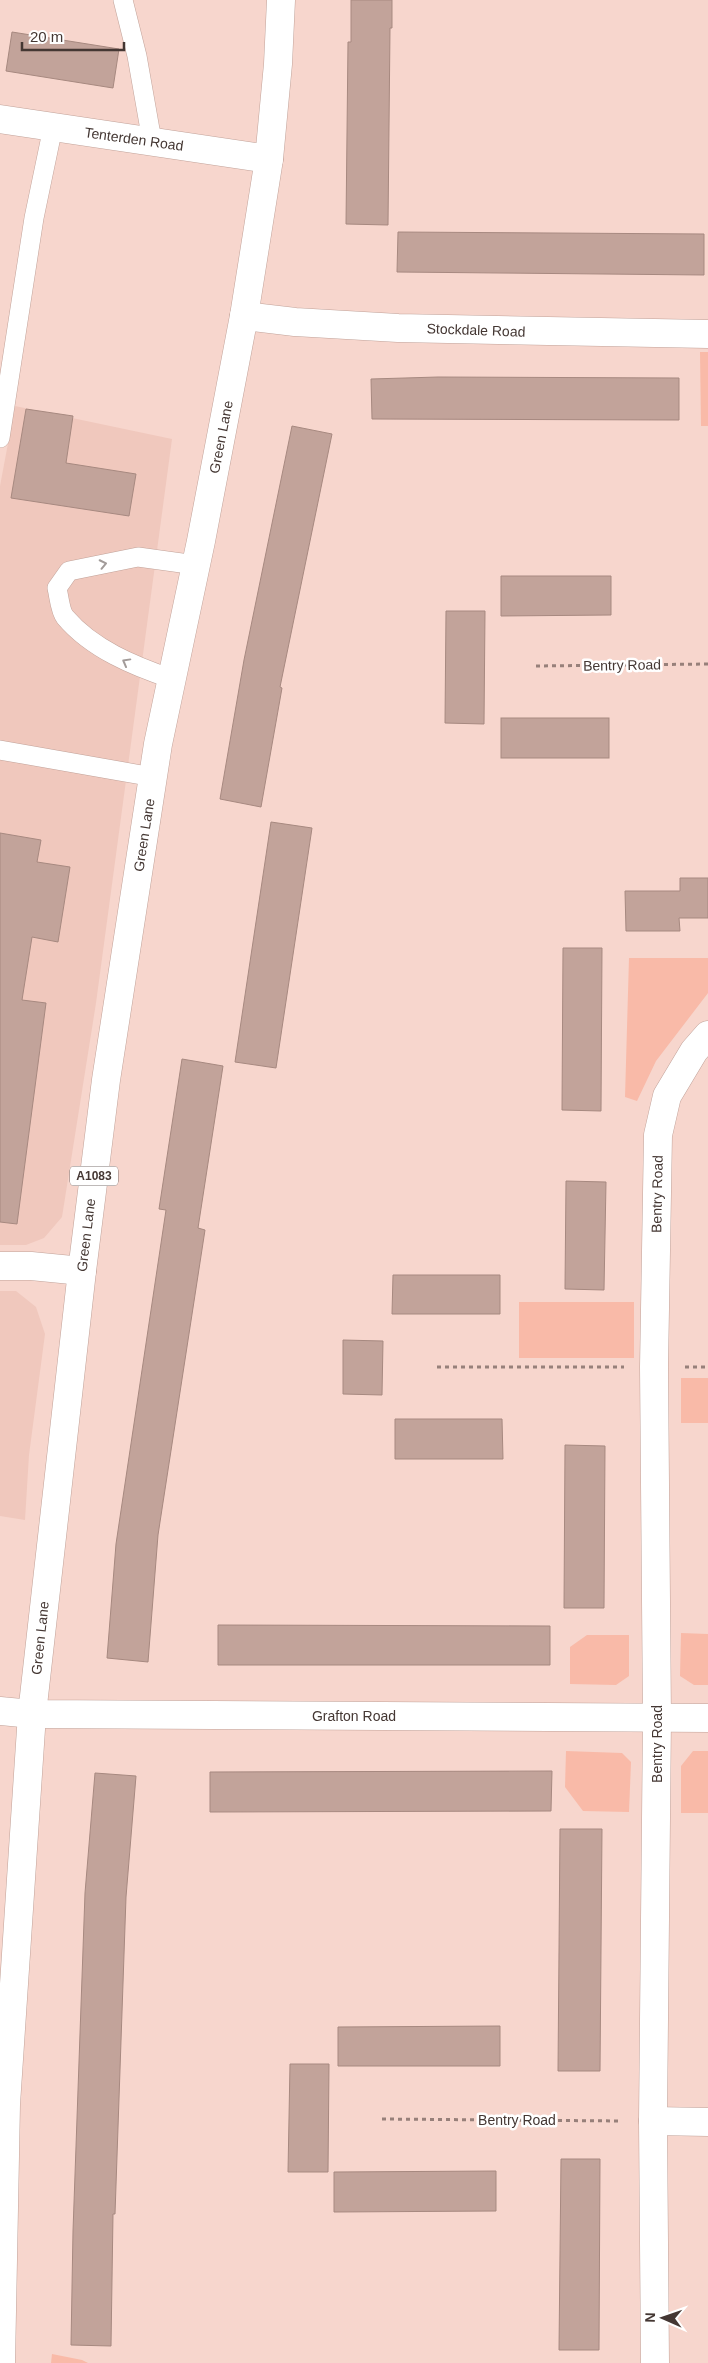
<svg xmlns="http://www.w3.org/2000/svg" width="708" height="2363" font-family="Helvetica,sans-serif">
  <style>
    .built { fill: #f0c8bd }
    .green { fill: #f9baa8 }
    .building { fill: #c2a39a; stroke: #a78980 }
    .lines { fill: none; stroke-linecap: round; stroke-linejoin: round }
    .lane-casing { stroke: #c1a299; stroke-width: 20 }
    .street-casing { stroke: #c1a299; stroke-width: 29 }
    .primary-casing { stroke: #c1a299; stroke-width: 29 }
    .path { stroke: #97807a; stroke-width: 3; stroke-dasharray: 4 4; stroke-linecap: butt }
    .lane { stroke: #fff; stroke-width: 19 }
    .street { stroke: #fff; stroke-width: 28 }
    .primary { stroke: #fff; stroke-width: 28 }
    .oneway { stroke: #a29b99 }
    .labels { text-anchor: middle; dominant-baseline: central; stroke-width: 5; stroke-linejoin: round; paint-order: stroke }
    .shield { fill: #fff; stroke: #7c7370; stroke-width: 1 }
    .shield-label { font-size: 12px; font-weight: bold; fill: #443733 }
    .street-label { font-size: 14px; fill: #443733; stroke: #fff }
  </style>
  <rect width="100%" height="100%" fill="#f7d6cd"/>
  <g class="built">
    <polygon points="15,406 172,439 96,1003 62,1217 44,1238 26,1245 0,1245 0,486"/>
    <polygon points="0,1291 16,1291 36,1307 45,1334 29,1455 25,1520 0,1516"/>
  </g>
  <g class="green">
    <polygon points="700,352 708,352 708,426 701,426"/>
    <polygon points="629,958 708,958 708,993 656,1061 637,1101 625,1097"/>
    <rect x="519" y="1302" width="115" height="56"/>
    <rect x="681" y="1378" width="27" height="45"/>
    <polygon points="681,1633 708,1634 708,1685 694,1685 680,1676"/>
    <polygon points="587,1635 629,1635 629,1676 616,1685 570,1684 570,1647"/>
    <polygon points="566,1751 622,1753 631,1762 629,1812 583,1811 565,1787"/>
    <polygon points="693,1751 708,1751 708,1813 681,1813 681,1766"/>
    <polygon points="52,2354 82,2360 88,2363 51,2363"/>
  </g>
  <g class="building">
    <polygon points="351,0 392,0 392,28 390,28 388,225 346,224 348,42 351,42"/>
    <polygon points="12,32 119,49 113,88 6,71"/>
    <polygon points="398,232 704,234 704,275 397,272"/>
    <polygon points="438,377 679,378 679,420 372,419 371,379"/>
    <polygon points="26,409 73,416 66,463 136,474 129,516 11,498"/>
    <polygon points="292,426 332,434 280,687 282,688 261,807 220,799 244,660"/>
    <polygon points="501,576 611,576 611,615 501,616"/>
    <polygon points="446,611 485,611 484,724 445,723"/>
    <rect x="501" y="718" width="108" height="40"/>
    <polygon points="271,822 312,828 276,1068 235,1062"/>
    <polygon points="0,833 41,840 37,862 70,867 58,942 32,937 22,1000 46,1003 17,1224 0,1222"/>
    <polygon points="680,878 708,878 708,918 679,918 680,931 626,931 625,891 680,891"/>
    <polygon points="563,948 602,948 601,1111 562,1110"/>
    <polygon points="182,1059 223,1066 198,1228 205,1230 158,1535 148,1662 107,1658 116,1544 166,1210 159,1209"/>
    <polygon points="566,1181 606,1182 604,1290 565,1289"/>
    <polygon points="393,1275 500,1275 500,1314 392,1314"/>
    <polygon points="343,1340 383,1341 382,1395 343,1394"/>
    <polygon points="395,1419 502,1419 503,1459 395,1459"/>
    <polygon points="565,1445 605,1446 604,1608 564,1608"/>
    <polygon points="218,1625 550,1626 550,1665 218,1665"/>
    <polygon points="552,1771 551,1811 210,1812 210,1772"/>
    <polygon points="95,1773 136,1776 126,1897 115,2214 113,2214 111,2346 71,2345 73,2231 85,1893"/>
    <polygon points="560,1829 602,1829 600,2071 558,2071"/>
    <polygon points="500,2026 500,2066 338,2066 338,2027"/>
    <polygon points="290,2064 329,2064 328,2172 288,2172"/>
    <polygon points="561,2159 600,2159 599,2350 559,2350"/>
    <polygon points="496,2171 496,2211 334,2212 334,2172"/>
  </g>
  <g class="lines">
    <defs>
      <g id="lane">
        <polyline points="123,0 137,56 152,141"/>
        <polyline points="0,438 34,218 53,127"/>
        <path d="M172,679C134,666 92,649 65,617C60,611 59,596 57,588L69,571L138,557L196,565"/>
        <polyline points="0,750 153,777"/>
      </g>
      <g id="street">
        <polyline points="0,119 269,159"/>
        <polyline points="244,316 295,322 398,328 708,334"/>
        <polyline points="0,1266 31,1266 82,1271"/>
        <polyline points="0,1711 32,1714 708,1718"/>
        <polyline points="653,2121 708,2122"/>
        <polyline points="655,2363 653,2121 657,1718 654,1367 658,1135 667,1096 694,1051 708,1035"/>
      </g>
      <polyline id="primary" points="1,2363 6,2104 32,1714 82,1271 106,1080 158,744 201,541 244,316 269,159 278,64 281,0"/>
    </defs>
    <use href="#lane" class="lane-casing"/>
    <use href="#street" class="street-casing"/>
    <use href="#primary" class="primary-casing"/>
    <g class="path">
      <polyline points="536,666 708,664"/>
      <polyline points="437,1367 624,1367"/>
      <polyline points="685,1367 708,1367"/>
      <polyline points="382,2119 621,2121"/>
    </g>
    <use href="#lane" class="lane"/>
    <use href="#street" class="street"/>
    <use href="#primary" class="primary"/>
  </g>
  <defs><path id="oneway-chevron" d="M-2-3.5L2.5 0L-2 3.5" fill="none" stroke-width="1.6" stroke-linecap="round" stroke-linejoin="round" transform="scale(1.25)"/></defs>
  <g class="oneway">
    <use href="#oneway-chevron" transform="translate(103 564) rotate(-12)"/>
    <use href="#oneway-chevron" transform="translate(126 662) rotate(-151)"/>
  </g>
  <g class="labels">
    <rect class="shield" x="70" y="1166.5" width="48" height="19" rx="4"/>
    <g class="shield-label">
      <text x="94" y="1176">A1083</text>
    </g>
    <g class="street-label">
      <text transform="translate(134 139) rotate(8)">Tenterden Road</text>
      <text transform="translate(476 330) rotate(2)">Stockdale Road</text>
      <text transform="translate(221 437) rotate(-79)">Green Lane</text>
      <text transform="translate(622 665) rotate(-1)">Bentry Road</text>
      <text transform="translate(144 835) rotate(-81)">Green Lane</text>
      <text transform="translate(657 1194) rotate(-89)">Bentry Road</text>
      <text transform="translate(86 1235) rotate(-83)">Green Lane</text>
      <text transform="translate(40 1638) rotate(-84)">Green Lane</text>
      <text x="354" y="1716">Grafton Road</text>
      <text transform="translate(657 1744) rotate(-90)">Bentry Road</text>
      <text x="517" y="2120">Bentry Road</text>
    </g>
  </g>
  <g transform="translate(663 2318) rotate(272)" stroke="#ffffff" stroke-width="4" paint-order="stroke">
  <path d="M0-4L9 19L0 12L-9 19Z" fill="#443733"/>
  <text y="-8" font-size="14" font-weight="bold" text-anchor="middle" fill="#443733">N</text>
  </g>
  <path d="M22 42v8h102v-8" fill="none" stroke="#443733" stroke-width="2.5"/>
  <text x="30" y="42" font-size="15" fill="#443733" stroke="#ffffff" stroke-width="4" paint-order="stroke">20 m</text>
</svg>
